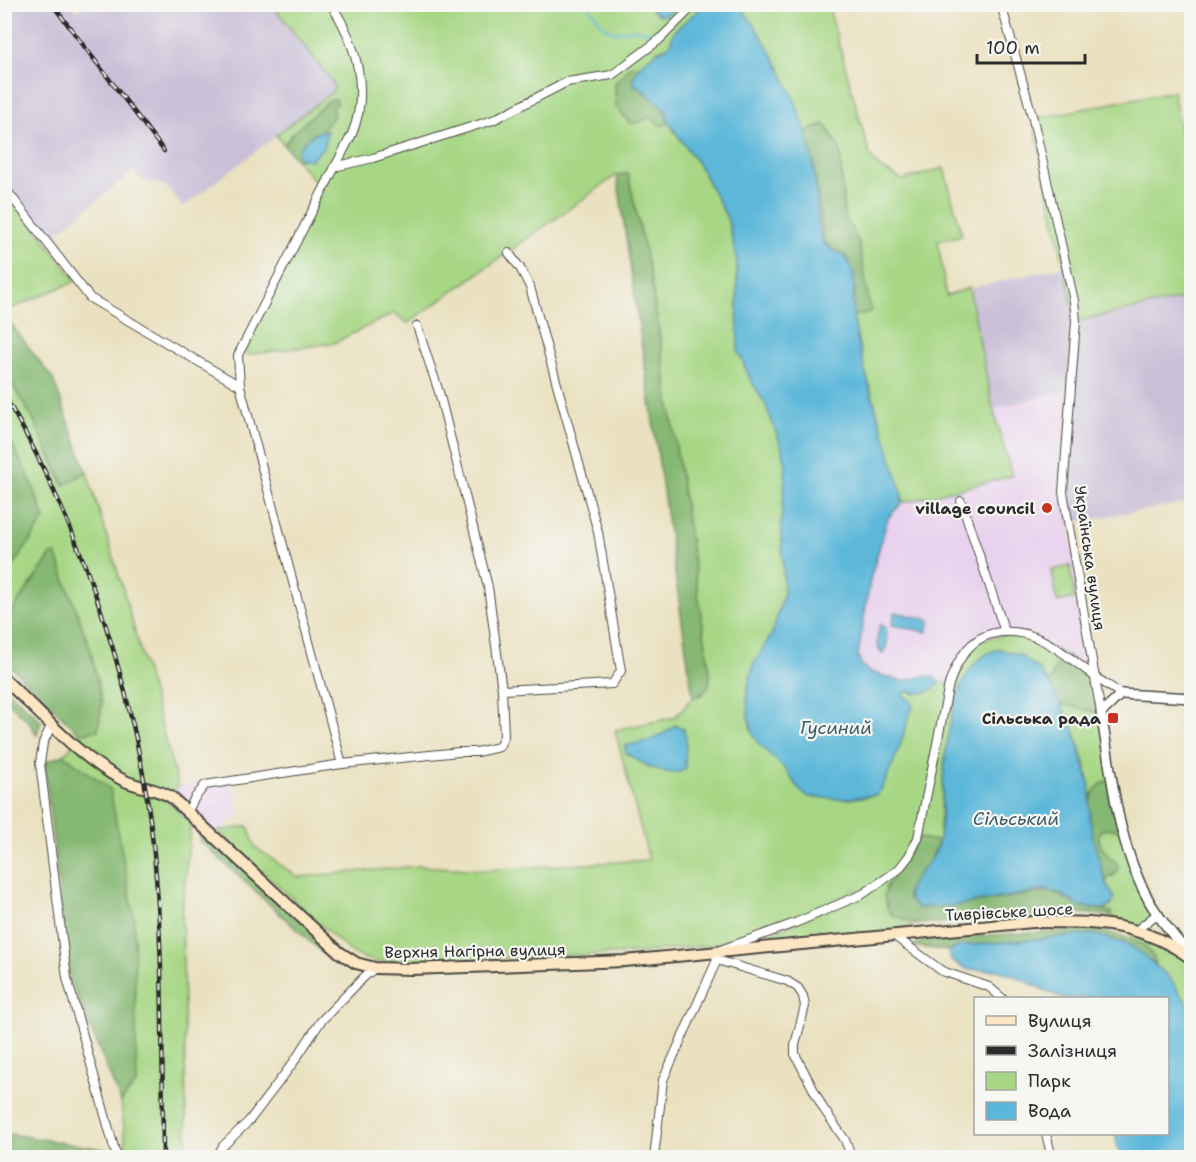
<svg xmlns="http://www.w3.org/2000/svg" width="1196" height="1162" font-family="'Shantell Sans',sans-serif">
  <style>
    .built { fill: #e9d2ee }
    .industrial { fill: #c9bfd7 }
    .green { fill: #a7d785; stroke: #698158; stroke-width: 1.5; fill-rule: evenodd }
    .forest { fill: #85b872; stroke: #58724e; stroke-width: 1.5 }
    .water { fill: #5bb7d9; stroke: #437182; stroke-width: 1.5 }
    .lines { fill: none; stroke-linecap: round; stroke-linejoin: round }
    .stream { stroke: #5bb7d9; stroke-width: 2 }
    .minor-casing { stroke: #484641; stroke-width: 10 }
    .tertiary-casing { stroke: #484641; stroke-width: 12 }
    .secondary-casing { stroke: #484641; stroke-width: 14 }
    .minor { stroke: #fff; stroke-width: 8 }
    .tertiary { stroke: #fff; stroke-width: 9 }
    .secondary { stroke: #fce6c4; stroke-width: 10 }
    .rail-casing { stroke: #2b2b2b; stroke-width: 4.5 }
    .rail { stroke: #f6f6f2; stroke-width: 2; stroke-dasharray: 7; stroke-linecap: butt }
    .poi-dot { fill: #c8321e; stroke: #f6f6f2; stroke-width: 2 }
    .labels { text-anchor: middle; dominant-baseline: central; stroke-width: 4.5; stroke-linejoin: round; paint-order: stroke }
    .poi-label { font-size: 16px; font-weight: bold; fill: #2b2b2b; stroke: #f6f6f2; text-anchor: end }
    .street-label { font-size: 16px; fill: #2b2b2b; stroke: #f6f6f2 }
    .water-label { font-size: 18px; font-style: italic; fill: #3c5c68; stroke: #f6f6f2 }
  </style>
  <rect width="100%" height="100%" fill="#f6f6f2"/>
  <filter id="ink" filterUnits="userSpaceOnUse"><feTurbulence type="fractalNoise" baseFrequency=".0167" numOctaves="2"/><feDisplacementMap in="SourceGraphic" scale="12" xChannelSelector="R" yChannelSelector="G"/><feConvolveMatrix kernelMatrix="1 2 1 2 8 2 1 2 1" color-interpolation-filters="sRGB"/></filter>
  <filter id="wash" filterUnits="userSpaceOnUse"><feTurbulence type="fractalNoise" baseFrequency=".008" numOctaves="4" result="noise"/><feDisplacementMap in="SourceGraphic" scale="24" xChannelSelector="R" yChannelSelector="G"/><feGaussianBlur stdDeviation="1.35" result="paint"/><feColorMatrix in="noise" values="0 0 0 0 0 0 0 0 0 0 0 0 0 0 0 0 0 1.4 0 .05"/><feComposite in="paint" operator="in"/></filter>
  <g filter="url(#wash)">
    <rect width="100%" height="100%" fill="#eae1c0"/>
    <g class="built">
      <polygon points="1071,389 1063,492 1093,675 949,684 938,683 939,682 923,676 905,681 897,680 868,671 860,661 859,650 868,586 888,518 902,503 1012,476 993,409"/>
      <polygon points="230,779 240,814 218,831 210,834 191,823 166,800 178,786"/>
    </g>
    <g class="industrial">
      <polygon points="85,4 272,5 332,81 335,87 333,92 183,207 166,186 141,180 133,171 47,241 5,187 5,5 71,5 77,11"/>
      <polygon points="1066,266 1076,321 1191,297 1191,502 1068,523 1063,492 1070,389 993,409 969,289"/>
    </g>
    <g class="green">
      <path d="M272,5H706L675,30L669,46L658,50L639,67L630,66L615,83L628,121L630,123L641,121L649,117C657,121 659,128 669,123L699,165L728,220L737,260L738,350L750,379L765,403L782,448L786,465L785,588L773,632L747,690L748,715L751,730L786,770L800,791L814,798L850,799L876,795L881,790L897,754L913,705L904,696L905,691H908L915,694L937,686L938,683L949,684L975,641L1018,632L1068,656L1053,672L1049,683L1038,669L999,649C941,663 943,794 939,841L918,838L885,888L893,916L919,924L891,930L756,943L755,940L862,894L855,890L792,920L710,945L638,953L375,962L356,955L344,946L218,831L248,826L255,847L298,877L419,866L487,870L649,860L615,730L675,717L693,697L702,695L706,690L709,685L710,673L651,279L628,174L617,175L408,323L394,313L334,343L247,355L244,344L322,190L296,159H311L327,132L321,131L333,116L332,107L335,99L293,133L284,145L276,135L332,92L334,87L332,81ZM675,725L680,772L625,746C645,742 660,739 675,725Z"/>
      <path d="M739,5H828L869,152L874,162L882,169L903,180L944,168L962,235L938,241L946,296L969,288L993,409L1012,476L902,503L903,499L862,360L853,316L870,312L859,243L844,215L840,148L825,124L806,132C791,86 768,44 739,5Z"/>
      <polygon points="1173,91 1185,155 1191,155 1191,297 1076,321 1033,119"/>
      <polygon points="13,198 76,281 5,311 5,209"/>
      <polygon points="5,372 34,421 63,485 87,472 123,589 178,786 167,800 191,823 182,911 187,1157 127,1157 121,1102 137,1082 110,789 64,755 80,734 98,729 102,703 91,651 56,554 51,555 5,621 5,578 45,519 29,477 5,431"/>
      <polygon points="1070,566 1075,598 1057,602 1052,570"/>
      <path d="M1060,704L1101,713L1113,782C1101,783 1094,787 1091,800C1089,766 1077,733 1060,704Z"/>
      <path d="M1107,828L1122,831L1157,914L1137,929L1191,959V1071L1179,1008L1141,944L1131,939L1136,930L1111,916V912L1103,909L1112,905V893L1106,883L1108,878L1115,875V861C1105,854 1097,845 1099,832Z"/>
    </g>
    <g class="forest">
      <path d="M634,65L639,67C636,72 631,79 634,85C649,96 665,104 669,123L661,126L649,117L637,123H630L616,107L615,83L626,70Z"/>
      <polygon points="335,99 338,104 332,107 334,116 321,131 310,136 297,155 300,158 296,159 284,145 293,133 328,101"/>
      <polygon points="825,124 840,148 844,215 859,243 871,312 853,316 855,290 849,260 844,255 831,249 823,240 814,167 806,132"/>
      <path d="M628,174L651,279L710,673C711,687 705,694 693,697L617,175Z"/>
      <polygon points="5,316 53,379 87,472 64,485 34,421 5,372"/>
      <polygon points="4,431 29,477 45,519 5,578"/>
      <polygon points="56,554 91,651 102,703 98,730 80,734 8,664 5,649 5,621 51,555"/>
      <polygon points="1068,656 1093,675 1101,713 1060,704 1049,683 1057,664"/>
      <polygon points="4,687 41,721 37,735 28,721 5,699"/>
      <polygon points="64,755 110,789 134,917 137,1082 121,1102 69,977 44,762"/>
      <path d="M1107,781L1113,782L1122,831L1107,828L1099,832C1096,849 1109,854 1118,865L1117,872L1108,878L1106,883C1099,858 1072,794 1107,781Z"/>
      <polygon points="210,834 329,943 335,958 326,956 199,840"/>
      <polygon points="918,838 939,841 931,859 907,893 908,899 918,908 960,905 1052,891 1079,906 1112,912 1111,916 1079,913 919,924 893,916 888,910 884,895 889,882"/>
      <path d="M1093,929C1115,935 1151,938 1156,965L1129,945L1093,934L959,946L949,951L912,946L927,939Z"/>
      <polygon points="4,1133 115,1151 112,1157 41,1157 5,1151"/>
    </g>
    <g class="water">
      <path d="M706,4L739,5C773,47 805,111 813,164C817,187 816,210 820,233C825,257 846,245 853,272C857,285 852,296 853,309C853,325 858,342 862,358C872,404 890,449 902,494V503L888,518L870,580L858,656L862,665L868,671L897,680L905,681L923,676L934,677L939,682C933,694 919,695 908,691L904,693V696L912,702L913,705L897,754L883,786L878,794L873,795L842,799L809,797L800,791L786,770L760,745L754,737L748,715L747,690L753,665L773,632L784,593L781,523L786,465L782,448L765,403L750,379L738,350L737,260L728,220L699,165L669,123L666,110L633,82C635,63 654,53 669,46L675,30Z"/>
      <path d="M648,5H679C666,17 659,21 648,5Z"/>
      <path d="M321,131H327L324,147L311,160L300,158L297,155C299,143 310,136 321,131Z"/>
      <polygon points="895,612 930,620 927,632 892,625"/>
      <path d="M880,625L886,627L887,644L883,654C873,647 878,636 880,625Z"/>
      <path d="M999,649L1020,655L1038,669L1049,683L1073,727L1090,786V818L1093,839L1106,883L1114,898L1112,905L1103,909L1079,906L1059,893L1045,890L960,905L918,908C892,891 926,870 935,853C940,843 940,832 941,821C944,775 943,662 999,649Z"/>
      <path d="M675,725L684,729L686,739L685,769C668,780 640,762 626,753L625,746C645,742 660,739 675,725Z"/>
      <polygon points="1093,934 1129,945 1141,953 1168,976 1191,1009 1191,1157 1120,1157 1115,1134 1168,1134 1168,998 1061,998 1015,976 998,970 969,970 951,961 949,951 959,946"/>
    </g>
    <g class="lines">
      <polyline class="stream" points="587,4 603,26 614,32 636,29 656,33"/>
    </g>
  </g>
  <g filter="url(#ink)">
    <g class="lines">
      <defs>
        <g id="minor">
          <path d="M331,4C356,42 370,90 352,134L238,355L240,386L342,764"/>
          <polyline points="1001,4 1033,119 1074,301 1076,321 1063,492 1101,713"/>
          <polyline points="334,167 373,158 493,120 567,82 612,75 659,40 695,4"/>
          <polyline points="4,187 90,298 240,386"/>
          <polyline points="417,326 439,392 488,587 502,690"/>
          <polyline points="961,501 1005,632"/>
          <polyline points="52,724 43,743 40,763 67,978 115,1151 119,1158"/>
          <polyline points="188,811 194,799 205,785 342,764 459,752 477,752 499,747 504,736 502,690 612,684 621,671 598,532 530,287 520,268 509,253"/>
          <polyline points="1137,930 1157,914"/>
          <polyline points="893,935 942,971 989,987 1002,998"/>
          <polyline points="717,960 787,981 798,988 803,996 805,1006 795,1045 795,1054 823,1108 845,1140 850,1153 849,1158"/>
          <polyline points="1046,1134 1052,1158"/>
          <polyline points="216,1158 223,1146 249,1121 293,1063 321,1021 364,977 375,968"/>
          <path d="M654,1158L663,1080L717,960L715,952L795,923L863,894L898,870L909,856L918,838L949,684C958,658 971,635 1001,632C1038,629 1063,653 1090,673C1100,681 1111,687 1121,694"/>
        </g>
        <path id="tertiary" d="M1189,955C1175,937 1159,919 1148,899C1117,843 1112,776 1101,713L1121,694L1192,698"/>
        <path id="secondary" d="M4,679C41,713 79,758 123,780C139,788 156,788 171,797L339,952L356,963L375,968L411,969L576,963L624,961L1033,922C1093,922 1141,921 1192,959"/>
      </defs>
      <use href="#minor" class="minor-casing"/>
      <use href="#tertiary" class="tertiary-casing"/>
      <use href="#secondary" class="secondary-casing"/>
      <use href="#minor" class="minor"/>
      <use href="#tertiary" class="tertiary"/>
      <use href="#secondary" class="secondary"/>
      <defs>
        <g id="rail">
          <polyline points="52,4 164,151"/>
          <path d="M4,395C81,525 137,694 153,844C164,948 162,1053 163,1158"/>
        </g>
      </defs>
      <use href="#rail" class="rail-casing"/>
      <use href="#rail" class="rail"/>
    </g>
  </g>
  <g class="poi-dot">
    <circle cx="1047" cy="508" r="6"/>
    <rect x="1107" y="712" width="12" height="12" rx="3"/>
  </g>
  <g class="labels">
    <g class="poi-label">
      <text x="1035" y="508">village council</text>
      <text x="1101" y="718">Сільська рада</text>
    </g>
    <g class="street-label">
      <text transform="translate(1090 558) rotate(82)">Українська вулиця</text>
      <text transform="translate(1009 912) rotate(-3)">Тиврівське шосе</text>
      <text transform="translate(475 951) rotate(-1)">Верхня Нагірна вулиця</text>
    </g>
    <g class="water-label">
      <text x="836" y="728">Гусиний</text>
      <text x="1016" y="819">Сільський</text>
    </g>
  </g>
  <rect width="1196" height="1162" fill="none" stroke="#f6f6f2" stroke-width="24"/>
  <rect x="974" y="997" width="195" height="138" fill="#f6f6f2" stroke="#a5a5a2" stroke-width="1.5"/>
  <rect x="986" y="1016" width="30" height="9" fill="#fce6c4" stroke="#a5a5a2" stroke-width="1.5"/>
  <text x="1028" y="1027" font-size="18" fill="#2b2b2b">Вулиця</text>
  <rect x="986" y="1046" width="30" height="9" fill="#2b2b2b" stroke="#a5a5a2" stroke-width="1.5"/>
  <text x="1028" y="1057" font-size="18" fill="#2b2b2b">Залізниця</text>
  <rect x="986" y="1072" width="30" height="18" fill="#a7d785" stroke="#a5a5a2" stroke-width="1.5"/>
  <text x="1028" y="1087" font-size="18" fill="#2b2b2b">Парк</text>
  <rect x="986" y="1102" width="30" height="18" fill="#5bb7d9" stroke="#a5a5a2" stroke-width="1.5"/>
  <text x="1028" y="1117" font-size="18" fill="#2b2b2b">Вода</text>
  <path d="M977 54v9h108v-9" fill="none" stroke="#2b2b2b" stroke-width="3"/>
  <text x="986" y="54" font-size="18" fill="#2b2b2b" stroke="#f6f6f2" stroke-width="4.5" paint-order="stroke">100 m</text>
</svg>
